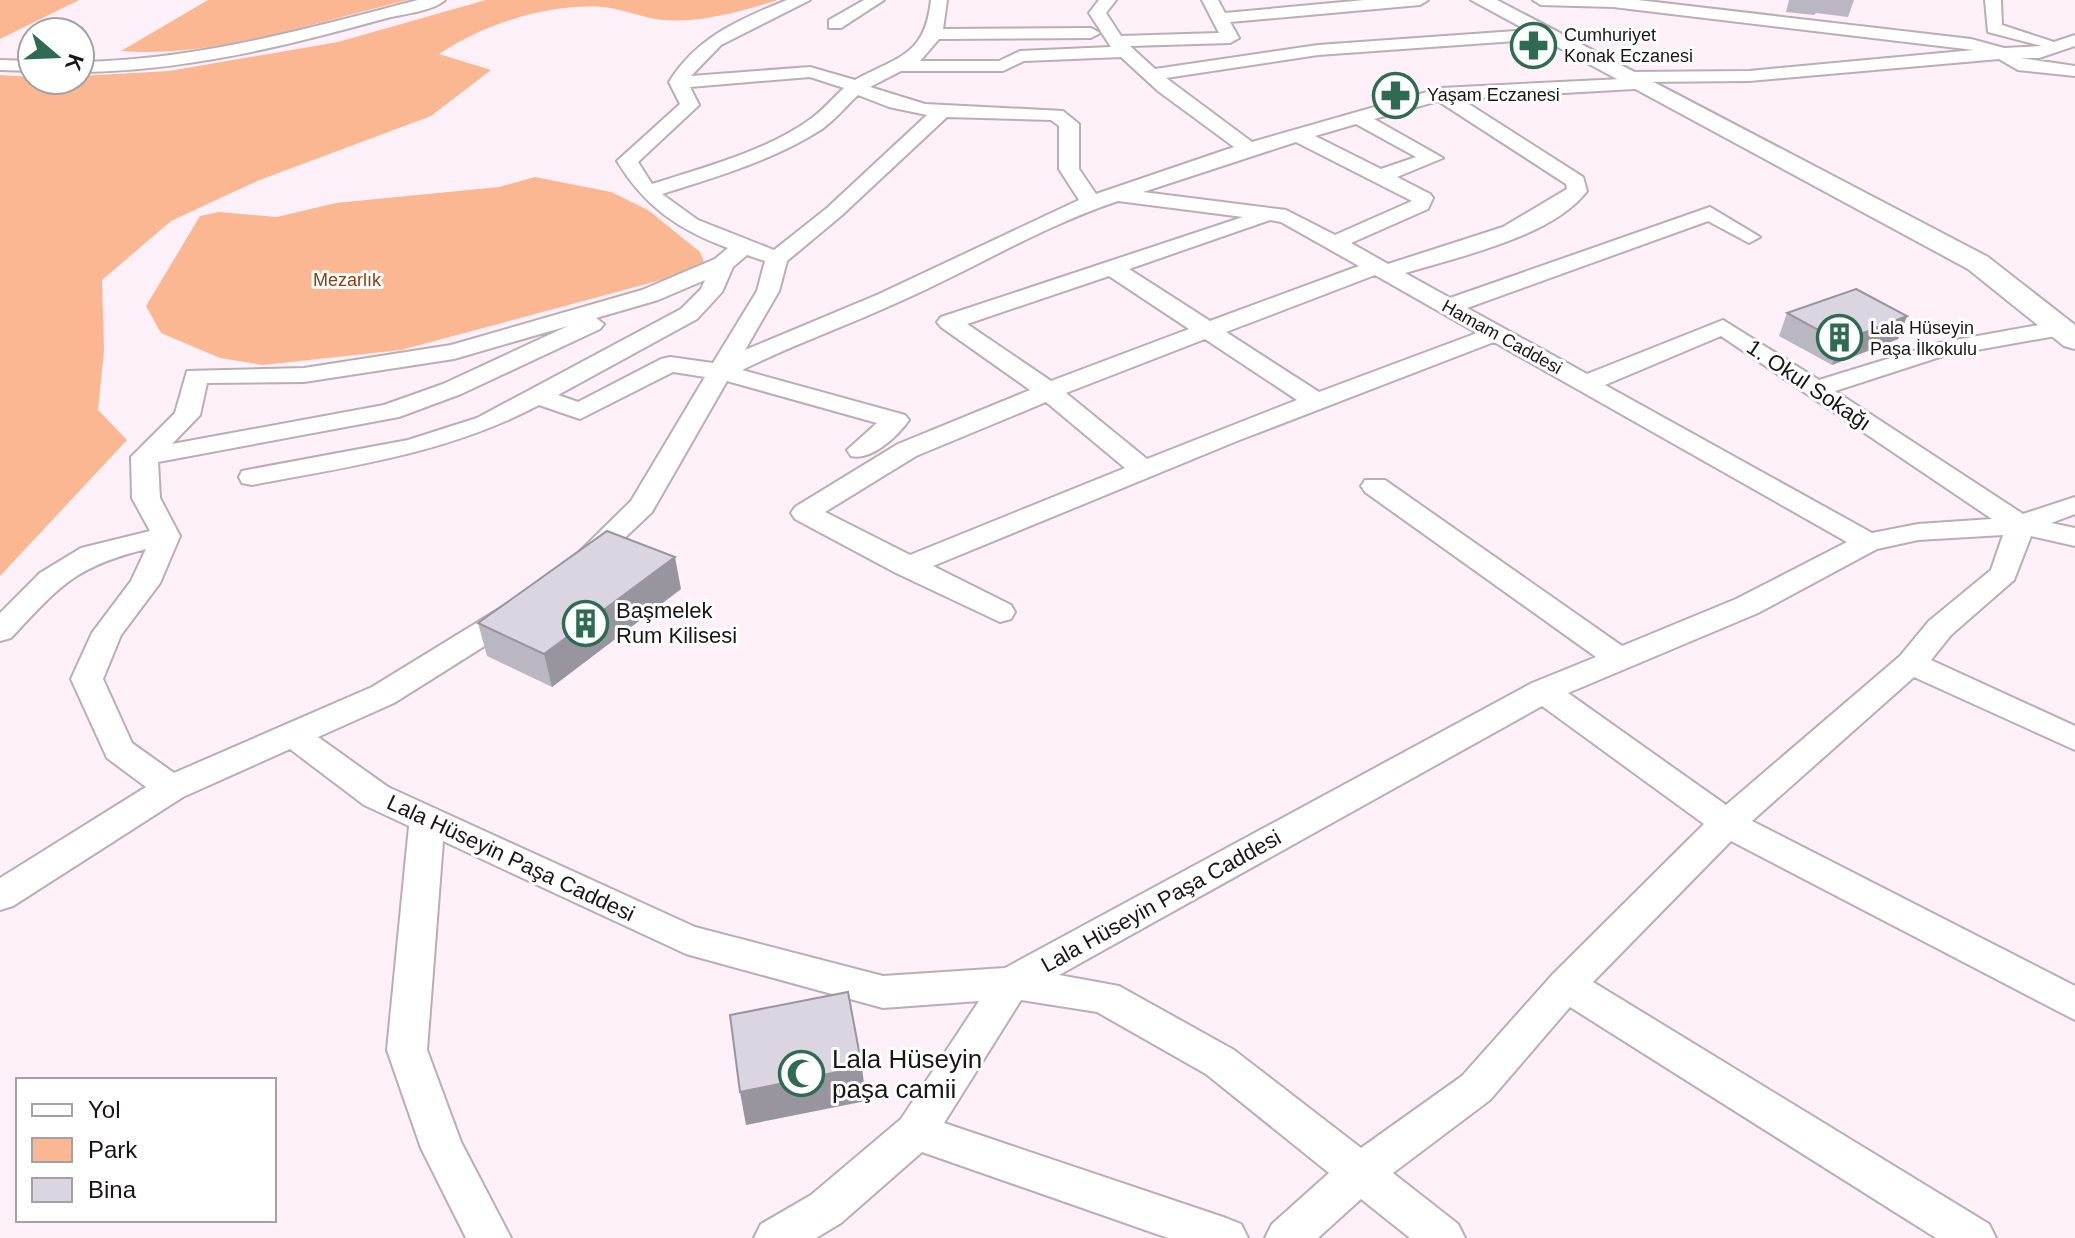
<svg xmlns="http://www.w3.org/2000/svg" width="2075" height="1238" font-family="Helvetica,sans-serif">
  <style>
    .green { fill: #fab791 }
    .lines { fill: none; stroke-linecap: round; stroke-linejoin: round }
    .minor-casing { stroke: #baaeb5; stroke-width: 4 }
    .tertiary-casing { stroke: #baaeb5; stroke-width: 4 }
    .minor { fill: #fff; fill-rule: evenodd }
    .tertiary { fill: #fff; fill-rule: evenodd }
    .wall { fill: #bbb7c2 }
    .shaded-wall { fill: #99959e }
    .building { fill: #dad5e1; stroke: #99959e; stroke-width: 2 }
    .labels { text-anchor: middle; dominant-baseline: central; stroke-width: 6; stroke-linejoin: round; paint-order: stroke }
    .far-poi-label { font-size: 18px; fill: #1a1618; stroke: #fff; text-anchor: start }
    .far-park-label { font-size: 18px; fill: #88410f; stroke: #fff }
    .far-street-label { font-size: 18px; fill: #1a1618; stroke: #fff }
    .street-label { font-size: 22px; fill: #1a1618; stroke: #fff }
    .poi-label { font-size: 22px; fill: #1a1618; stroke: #fff; text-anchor: start }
    .near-poi-label { font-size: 26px; fill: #1a1618; stroke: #fff; text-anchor: start }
  </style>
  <rect width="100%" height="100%" fill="#fdf0f8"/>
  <g class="green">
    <polygon points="0,0 79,0 0,39"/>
    <path d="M208,0H408C316,22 216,58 121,51Z"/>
    <path d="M486,0H778C741,11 702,23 663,20C643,18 623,9 603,7C548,3 484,24 439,54L491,70L431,116L257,181L171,221L102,280L104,350L98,410L127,440L0,576V75L80,80V76L169,71L338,42Z"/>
    <polygon points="535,177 611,192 648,210 700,252 704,262 687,273 401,350 263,365 220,358 161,333 146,306 200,216 219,212 277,217 336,203 499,187"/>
  </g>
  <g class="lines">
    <defs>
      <g id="minor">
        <path d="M418,0H445C433,11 404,14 387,18C286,46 186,71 80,72V62C197,60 306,29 418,0Z"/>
        <path d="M787,0H810L721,45L691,76L810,67L855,80C899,56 925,56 931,0H947L943,29L1091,28L1100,33L1091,38L939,39L920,61H999L1020,51L1111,47L1089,13L1099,0H1116L1106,13L1121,36L1219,33L1202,0H1218L1225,13L1365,0H1428L1420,5L1230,22L1239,38L1230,43L1130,46L1155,69L1318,45L1542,29L1551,34L1542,39L1318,55L1166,78L1252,142L1441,88L1622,79L1624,73L1630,72L1749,71L1974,50L1613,7L1541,5L1533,0H1638L1971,39L2004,48L2042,46L1988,32L1985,0H2001L2002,25L2054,42L2075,35V46L2039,58H2021L2075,66V76L2018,70L1999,59L1749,81L1642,82L1640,88L1634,89L1461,99L1583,177L1587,191C1552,237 1458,257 1405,273L1450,298L1710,207L1760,237L1749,243L1708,221L1467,308L1587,374L1723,320L1819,380L1939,343L2061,321L2073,328L2061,335L1943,356L1835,391L2023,514L2075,497V514L2051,523L2075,528V546L2031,536L2014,580L1951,635L1931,660L2075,726V750L1914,677L1752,821L2075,986V1020L1731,841L1593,982L1989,1224L1996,1238H1936L1570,1007L1490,1100L1393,1173L1458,1224L1465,1238H1410L1361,1199L1318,1238H1265L1272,1224L1329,1173L1206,1074L1097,1012L1021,1000L944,1123L1226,1218L1241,1224L1248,1238H1168L922,1152L841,1223L816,1238H754L761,1224L811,1195L901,1119L979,1001L883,1008L686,954L443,841L427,1050L461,1142L511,1238H466L421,1148L387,1050L409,826L364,805L290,749L183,797L13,906L0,910V878L146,787L107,758L71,679L92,633L131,581L146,549C74,567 60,586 11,638L0,641V613L40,573L81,548L150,531L132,498L131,457L175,413L187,371L304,368L451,345L642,290L715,259L728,248C679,230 644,206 617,161L680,104L669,82C697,37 740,19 787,0ZM1121,57L1158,91L1234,147L1096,194L1079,169V124L1063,111L925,104L870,87L901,71H1003L1024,61ZM810,77L844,88C833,98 824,109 812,118C767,151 705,167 652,184L638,162L699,105L690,87ZM858,95L889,107L927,115L827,208L774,250L698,220L662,194C716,177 774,160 822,129C836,119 846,106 858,95ZM1438,101L1566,184L1567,189L1503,227L1388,264L1351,243L1428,209L1433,198L1430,194L1397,177L1443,158L1374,119ZM947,117L1051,120L1059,126V169L1079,200L879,294L745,350L779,291L787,261L841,216ZM1356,124L1416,157L1381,169L1315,136ZM1296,142L1412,201L1335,235L1286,210L1143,192ZM1118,201L1243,217L941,317L937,322L941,327L1030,390L898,444L795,507L791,513L795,519L896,573L1000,622L1011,619L1015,612L1011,605L933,566L1237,441L1494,342L1847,542L1736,599L1622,646L1385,480H1365L1361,486L1365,492L1596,657L1532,683L1005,968L883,976L695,927L388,787L318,737L394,703L526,620L530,613L526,606H504L372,687L174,773L132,743L103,679L121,635L160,583L180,536L160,498L158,462L399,417L461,394L600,329L604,324L596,318L658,300L705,280L701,289L681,309L477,418L408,440L252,469L242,471L239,477L242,483L252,485C351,466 449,453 539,405L580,419L673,372L705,377L631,501L571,560L575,566H595L652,512L727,381L877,423L847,450L851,456C871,461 897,437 909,420L905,415L742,370C792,345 844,327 894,304C970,271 1040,227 1118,201ZM1270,220L1281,222L1359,266L1210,321L1129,269ZM747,255L765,261L757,291L713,363L670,357L661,359L578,402L558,395L697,319L722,292L733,267ZM1375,275L1477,333L1319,392L1226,332ZM1109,276L1189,329L1051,381L967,324ZM568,326L443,384L384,405L172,444L200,415L207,383L304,382L454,359ZM1721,336L1992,519L1918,524L1872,533L1605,385ZM1205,339L1297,400L1147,459L1066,393ZM1046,402L1125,468L910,555L825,512L916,456ZM2003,535L1991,570L1929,621L1900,656L1726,805L1568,693L1758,613L1877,549L1918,540ZM1542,706L1704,824L1553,974L1462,1076L1361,1148L1234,1050L1119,986L1059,975Z"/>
        <polygon points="864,0 884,0 841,28 829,28 829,20"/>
        <polygon points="0,60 32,61 32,71 0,70"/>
      </g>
      <polygon id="tertiary" points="1471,0 1497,0 1988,257 2075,325 2075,349 2064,346 1968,269"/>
    </defs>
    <use href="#minor" class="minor-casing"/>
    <use href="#tertiary" class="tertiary-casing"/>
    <use href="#minor" class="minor"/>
    <use href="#tertiary" class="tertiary"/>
  </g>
  <g class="wall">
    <polygon points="1789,0 1854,0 1848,17 1816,13 1814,15 1786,12"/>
    <polygon points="1787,313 1907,316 1898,339 1832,365 1779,336"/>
    <polygon points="681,589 552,687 487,656 478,623"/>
  </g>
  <g class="shaded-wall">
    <polygon points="1907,316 1898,339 1832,365 1840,342"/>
    <polygon points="675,557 681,589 552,687 544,654"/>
    <polygon points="862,1067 866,1101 746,1125 740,1092"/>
  </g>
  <g class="building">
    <polygon points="1856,289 1907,316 1840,342 1787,313"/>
    <polygon points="607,531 675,557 544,654 478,623"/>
    <polygon points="848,992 862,1067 740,1092 730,1015"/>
  </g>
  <defs>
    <symbol id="pharmacy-ring" viewBox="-11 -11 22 22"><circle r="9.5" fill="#fff" stroke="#2f6a53" stroke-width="1.5"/><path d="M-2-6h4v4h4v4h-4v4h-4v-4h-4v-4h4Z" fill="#2f6a53"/></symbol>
    <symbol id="building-ring" viewBox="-11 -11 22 22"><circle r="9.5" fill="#fff" stroke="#2f6a53" stroke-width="1.5"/><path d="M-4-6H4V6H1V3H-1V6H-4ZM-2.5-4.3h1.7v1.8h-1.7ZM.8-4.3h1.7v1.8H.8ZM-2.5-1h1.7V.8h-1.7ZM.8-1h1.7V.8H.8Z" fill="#2f6a53"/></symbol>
    <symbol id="mosque-ring" viewBox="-11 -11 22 22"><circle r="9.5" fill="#fff" stroke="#2f6a53" stroke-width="1.5"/><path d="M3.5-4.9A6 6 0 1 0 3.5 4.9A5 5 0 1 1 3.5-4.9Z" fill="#2f6a53"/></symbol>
  </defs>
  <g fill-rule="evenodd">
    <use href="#pharmacy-ring" x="1508" y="20" width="51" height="51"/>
    <use href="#pharmacy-ring" x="1370" y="70" width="51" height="51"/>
    <use href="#building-ring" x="1814" y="312" width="51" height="51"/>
    <use href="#building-ring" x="560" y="598" width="51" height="51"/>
    <use href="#mosque-ring" x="776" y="1048" width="51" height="51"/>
  </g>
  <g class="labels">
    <g class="far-poi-label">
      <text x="1564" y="35">Cumhuriyet<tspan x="1564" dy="21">Konak Eczanesi</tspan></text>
      <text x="1427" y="95">Yaşam Eczanesi</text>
      <text x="1870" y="328">Lala Hüseyin<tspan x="1870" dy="21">Paşa İlkokulu</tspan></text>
    </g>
    <g class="far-park-label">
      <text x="347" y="280">Mezarlık</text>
    </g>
    <g class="far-street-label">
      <text transform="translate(1502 337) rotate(29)">Hamam Caddesi</text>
    </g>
    <g class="street-label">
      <text transform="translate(1809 385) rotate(34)">1. Okul Sokağı</text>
      <text transform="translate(511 858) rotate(25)">Lala Hüseyin Paşa Caddesi</text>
      <text transform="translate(1161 901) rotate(-29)">Lala Hüseyin Paşa Caddesi</text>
    </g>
    <g class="poi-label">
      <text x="616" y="610">Başmelek<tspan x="616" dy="25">Rum Kilisesi</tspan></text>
    </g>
    <g class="near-poi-label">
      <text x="832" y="1059">Lala Hüseyin<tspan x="832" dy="30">paşa camii</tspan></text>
    </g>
  </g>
  <rect x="16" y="1078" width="260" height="144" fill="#ffffff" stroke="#a3a2a3" stroke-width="2"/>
  <rect x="32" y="1104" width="40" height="12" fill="#ffffff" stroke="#a3a2a3" stroke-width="2"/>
  <text x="88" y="1118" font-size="24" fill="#1a1618">Yol</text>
  <rect x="32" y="1138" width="40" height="24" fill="#fab791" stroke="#a3a2a3" stroke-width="2"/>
  <text x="88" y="1158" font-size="24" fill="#1a1618">Park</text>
  <rect x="32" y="1178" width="40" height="24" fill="#dad5e1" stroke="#a3a2a3" stroke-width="2"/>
  <text x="88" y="1198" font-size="24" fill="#1a1618">Bina</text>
  <g transform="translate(56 56) rotate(109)"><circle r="38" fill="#ffffff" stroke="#a3a2a3" stroke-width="2"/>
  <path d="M0-6L14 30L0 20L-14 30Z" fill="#2f6a53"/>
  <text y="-12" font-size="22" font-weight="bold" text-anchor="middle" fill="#1a1618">K</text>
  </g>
</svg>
